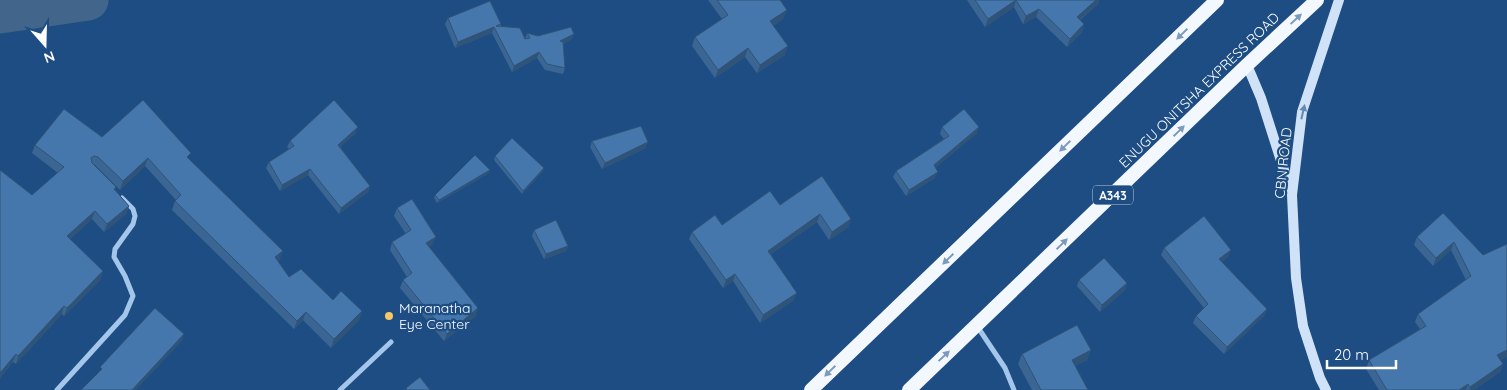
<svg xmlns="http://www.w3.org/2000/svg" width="1507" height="390" font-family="Quicksand,sans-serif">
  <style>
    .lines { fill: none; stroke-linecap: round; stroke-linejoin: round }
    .river { stroke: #42658c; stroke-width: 41 }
    .minor { stroke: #a3c6ea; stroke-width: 5 }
    .secondary { stroke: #cfe2f7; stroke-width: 10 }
    .trunk { stroke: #f3f8fe; stroke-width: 14 }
    .wall { fill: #3b6694 }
    .shaded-wall { fill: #305378 }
    .building { fill: #4577ac; stroke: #305378 }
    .oneway { fill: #7d9aba }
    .oneway2 { fill: #6489b1 }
    .poi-dot { fill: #f9c862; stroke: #1d4d83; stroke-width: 2 }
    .labels { text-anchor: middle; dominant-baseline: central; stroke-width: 4.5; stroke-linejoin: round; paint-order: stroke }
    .shield { fill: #1d4d83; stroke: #bbcada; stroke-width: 1 }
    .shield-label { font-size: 12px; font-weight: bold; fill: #fff }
    .street-label { font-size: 14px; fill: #fff; stroke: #1d4d83 }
    .poi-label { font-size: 14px; fill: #fff; stroke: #1d4d83; text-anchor: start }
  </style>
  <rect width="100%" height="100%" fill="#1d4d83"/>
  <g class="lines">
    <polyline class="river" points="0,13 88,0"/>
    <g class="minor">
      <polyline points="977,326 1005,368 1014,390"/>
      <polyline points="57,390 125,315 133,296 125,276 114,257 115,249 133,224 135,216 133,209 122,198"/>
      <polyline points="340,390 391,342"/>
    </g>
    <g class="secondary">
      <polyline points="1247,65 1261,98 1291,192"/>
      <polyline points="1326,390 1320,378 1303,326 1296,278 1292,195 1302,112 1339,0"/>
    </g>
    <g class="trunk">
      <polyline points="811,390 1217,0"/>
      <polyline points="909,390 1247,65 1317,0"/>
    </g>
  </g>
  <g class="wall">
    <polygon points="708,0 780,0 784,18 773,26 785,55 757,73 745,57 715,78 692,46 695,37 722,19"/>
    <polygon points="967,0 1099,0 1098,4 1080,20 1084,24 1082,32 1067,47 1036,17 1023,24 1014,7 985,27"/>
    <polygon points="448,18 501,24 501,27 525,39 527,33 538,36 572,39 563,44 565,68 563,74 545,70 537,58 512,72 492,33 455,48 445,24"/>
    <polygon points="942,127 977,133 935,168 935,178 906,196 893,177 896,171 944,139 940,134"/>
    <polygon points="356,133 340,147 370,186 368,192 339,214 308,175 280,191 266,168 269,162 289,149 287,147 290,141"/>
    <polygon points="102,137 189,159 280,259 278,261 289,277 333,300 362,311 359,320 331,348 303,320 294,329 172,210 175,201 176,200 145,166 120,190 95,165 93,164 116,187 115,190 129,206 126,214 104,232 92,219 70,239 103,271 100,280 64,316 62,314 16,364 13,362 0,378 0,170 32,195 58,173 32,153 35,145"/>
    <polygon points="592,141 646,148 602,169 590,147"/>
    <polygon points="495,156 543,171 522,194 494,160"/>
    <polygon points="489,173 437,203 434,198 435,195"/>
    <polygon points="822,176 849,227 829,240 817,222 771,254 794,300 760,323 733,281 723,288 689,239 692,232 722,225 780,205"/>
    <polygon points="397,208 433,244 429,247 476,316 444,341 400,288 403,280 407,277 390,250 392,242 406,234 394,216"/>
    <polygon points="1443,213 1483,255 1500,360 1503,364 1500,372 1474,390 1379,390 1366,369 1369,360 1420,329 1415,322 1418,314 1466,280 1451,250 1433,266 1414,245 1417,237"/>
    <polygon points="534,230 568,246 566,251 544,259 532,236"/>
    <polygon points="1164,248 1228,257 1221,262 1267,309 1264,316 1224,354 1193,323 1196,316 1204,308 1161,255"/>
    <polygon points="1079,280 1127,283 1125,290 1100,312 1077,286"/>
    <polygon points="1091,350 1087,360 1075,366 1088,390 1032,390 1018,364 1022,354"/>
  </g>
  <g class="shaded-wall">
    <polygon points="1016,0 1014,7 985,27 988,19"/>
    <polygon points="1096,0 1099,0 1098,4 1074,24 1077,17"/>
    <polygon points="1039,9 1036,17 1023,24 1026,16"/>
    <polygon points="787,10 784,18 767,30 770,21"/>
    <polygon points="1084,24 1082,32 1067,47 1070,39"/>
    <polygon points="494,27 492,33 455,48 458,42"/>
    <polygon points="574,34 572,39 558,47 560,41"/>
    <polygon points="788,46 785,55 757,73 760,65"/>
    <polygon points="748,48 745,57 715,78 718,70"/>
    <polygon points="539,52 537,58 512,72 514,66"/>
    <polygon points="358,127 356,133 336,151 338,145"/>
    <polygon points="979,127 977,133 931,172 934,165"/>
    <polygon points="648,142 646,148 602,169 605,163"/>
    <polygon points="148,158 145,166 120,190 123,181"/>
    <polygon points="544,168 543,171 522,194 523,191"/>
    <polygon points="310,169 308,175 280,191 282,185"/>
    <polygon points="490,170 489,173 437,203 439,200"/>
    <polygon points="938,172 935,178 906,196 909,190"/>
    <polygon points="370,186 368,192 339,214 341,208"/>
    <polygon points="129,206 126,214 104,232 107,224"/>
    <polygon points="95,211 92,219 64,244 67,236"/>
    <polygon points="820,214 817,222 765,258 768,251"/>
    <polygon points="851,219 849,227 829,240 832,232"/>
    <polygon points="436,237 433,244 423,251 426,243"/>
    <polygon points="1454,242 1451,250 1433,266 1436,258"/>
    <polygon points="568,246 566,251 544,259 546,254"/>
    <polygon points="1231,250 1228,257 1216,267 1219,259"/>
    <polygon points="283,251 280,259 273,265 275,257"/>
    <polygon points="103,271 100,280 64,316 67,308"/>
    <polygon points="735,274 733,281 723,288 726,280"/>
    <polygon points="1127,283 1125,290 1100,312 1102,305"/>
    <polygon points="797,293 794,300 760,323 763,315"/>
    <polygon points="64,306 62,314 16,364 18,356"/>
    <polygon points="478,308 476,316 444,341 447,334"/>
    <polygon points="1267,309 1264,316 1224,354 1227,347"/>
    <polygon points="362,311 359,320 331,348 334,339"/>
    <polygon points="306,312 303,320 294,329 297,321"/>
    <polygon points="184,334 182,341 136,390 132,390"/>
    <polygon points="1091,350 1087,360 1068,370 1072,360"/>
    <polygon points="1507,350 1507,357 1494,364 1497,355"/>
    <polygon points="16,354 13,362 0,378 0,373"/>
    <polygon points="1503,364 1500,372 1474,390 1469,390 1470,387"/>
    <polygon points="1468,384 1466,390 1459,390"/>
  </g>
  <g class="building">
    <polygon points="717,0 780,0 787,10 770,21 788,46 760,65 748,48 718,70 695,37 728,15"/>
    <polygon points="975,0 1096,0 1077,17 1084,24 1070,39 1039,9 1026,16 1016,0 988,19"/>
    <polygon points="490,1 501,24 496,26 520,28 525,39 530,38 527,33 538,36 571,27 574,34 560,41 563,42 565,68 547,64 539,52 514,66 494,27 458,42 448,18"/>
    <polygon points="143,100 191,153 187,157 283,251 275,257 289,277 301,269 333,300 341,291 362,311 334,339 306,312 297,321 175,201 181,195 148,158 123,181 98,157 94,156 91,158 92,163 116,187 114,189 129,206 107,224 95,211 67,236 103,271 67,308 64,306 18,356 16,354 0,373 0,170 32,195 64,167 35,145 64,109 102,137"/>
    <polygon points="334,100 358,127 338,145 370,186 341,208 310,169 282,185 269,162 294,146 290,141"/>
    <polygon points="964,109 979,127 934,165 938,172 909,190 896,171 949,136 942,127"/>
    <polygon points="641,126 648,142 605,163 592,141"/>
    <polygon points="512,138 544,168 523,191 495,156"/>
    <polygon points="475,155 490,170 439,200 435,195"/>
    <polygon points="822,176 851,219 832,232 820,214 768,251 797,293 763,315 735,274 726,280 692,232 715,215 722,225 770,191 780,205"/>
    <polygon points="412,199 436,237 426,243 478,308 447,334 403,280 412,273 392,242 411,230 397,208"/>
    <polygon points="1443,213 1483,255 1507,244 1507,350 1497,355 1503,364 1470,387 1468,384 1459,390 1387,390 1369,360 1426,326 1418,314 1471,276 1454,242 1436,258 1417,237"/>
    <polygon points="1204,216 1231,250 1219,259 1267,309 1227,347 1196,316 1208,304 1164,248"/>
    <polygon points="556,220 568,246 546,254 534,230"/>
    <polygon points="1104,258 1127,283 1102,305 1079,280"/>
    <polygon points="155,308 184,334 132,390 81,390 102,369 100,367"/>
    <polygon points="1077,325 1091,350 1072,360 1088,390 1041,390 1022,354"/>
    <polygon points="420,377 430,390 407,390 406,388"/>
  </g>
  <defs><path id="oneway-solid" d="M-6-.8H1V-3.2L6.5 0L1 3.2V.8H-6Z" transform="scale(1.25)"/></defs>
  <g class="oneway">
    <use href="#oneway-solid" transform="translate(1296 19) rotate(-43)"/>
    <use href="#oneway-solid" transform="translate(1182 34) rotate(136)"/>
    <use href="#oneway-solid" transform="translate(1179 131) rotate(-44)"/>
    <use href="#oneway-solid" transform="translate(1065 146) rotate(136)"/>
    <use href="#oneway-solid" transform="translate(1062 244) rotate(-44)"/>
    <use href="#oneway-solid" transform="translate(948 259) rotate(136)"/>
    <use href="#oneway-solid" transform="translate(944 356) rotate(-43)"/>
    <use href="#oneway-solid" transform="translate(830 371) rotate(136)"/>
  </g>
  <use class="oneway2" href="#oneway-solid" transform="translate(1303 112) rotate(-77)"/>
  <circle class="poi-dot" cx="389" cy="316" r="5"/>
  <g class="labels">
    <rect class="shield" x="1093" y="185.5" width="40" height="19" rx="4"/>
    <g class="shield-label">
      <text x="1113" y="195">A343</text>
    </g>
    <g class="street-label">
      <text transform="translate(1199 90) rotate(-44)">ENUGU ONITSHA EXPRESS ROAD</text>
      <text transform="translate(1283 163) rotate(-84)">CBN ROAD</text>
    </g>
    <g class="poi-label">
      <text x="399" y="308">Maranatha<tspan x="399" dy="16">Eye Center</tspan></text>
    </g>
  </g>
  <g transform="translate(45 45) rotate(160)" stroke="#1d4d83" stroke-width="4" paint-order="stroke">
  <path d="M0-4L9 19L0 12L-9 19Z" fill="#ffffff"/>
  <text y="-8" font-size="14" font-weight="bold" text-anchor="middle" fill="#ffffff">N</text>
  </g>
  <path d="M1327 360v8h69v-8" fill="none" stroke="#ffffff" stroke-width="2.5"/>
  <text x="1334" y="360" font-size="15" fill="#ffffff" stroke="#1d4d83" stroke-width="4" paint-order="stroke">20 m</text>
</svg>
